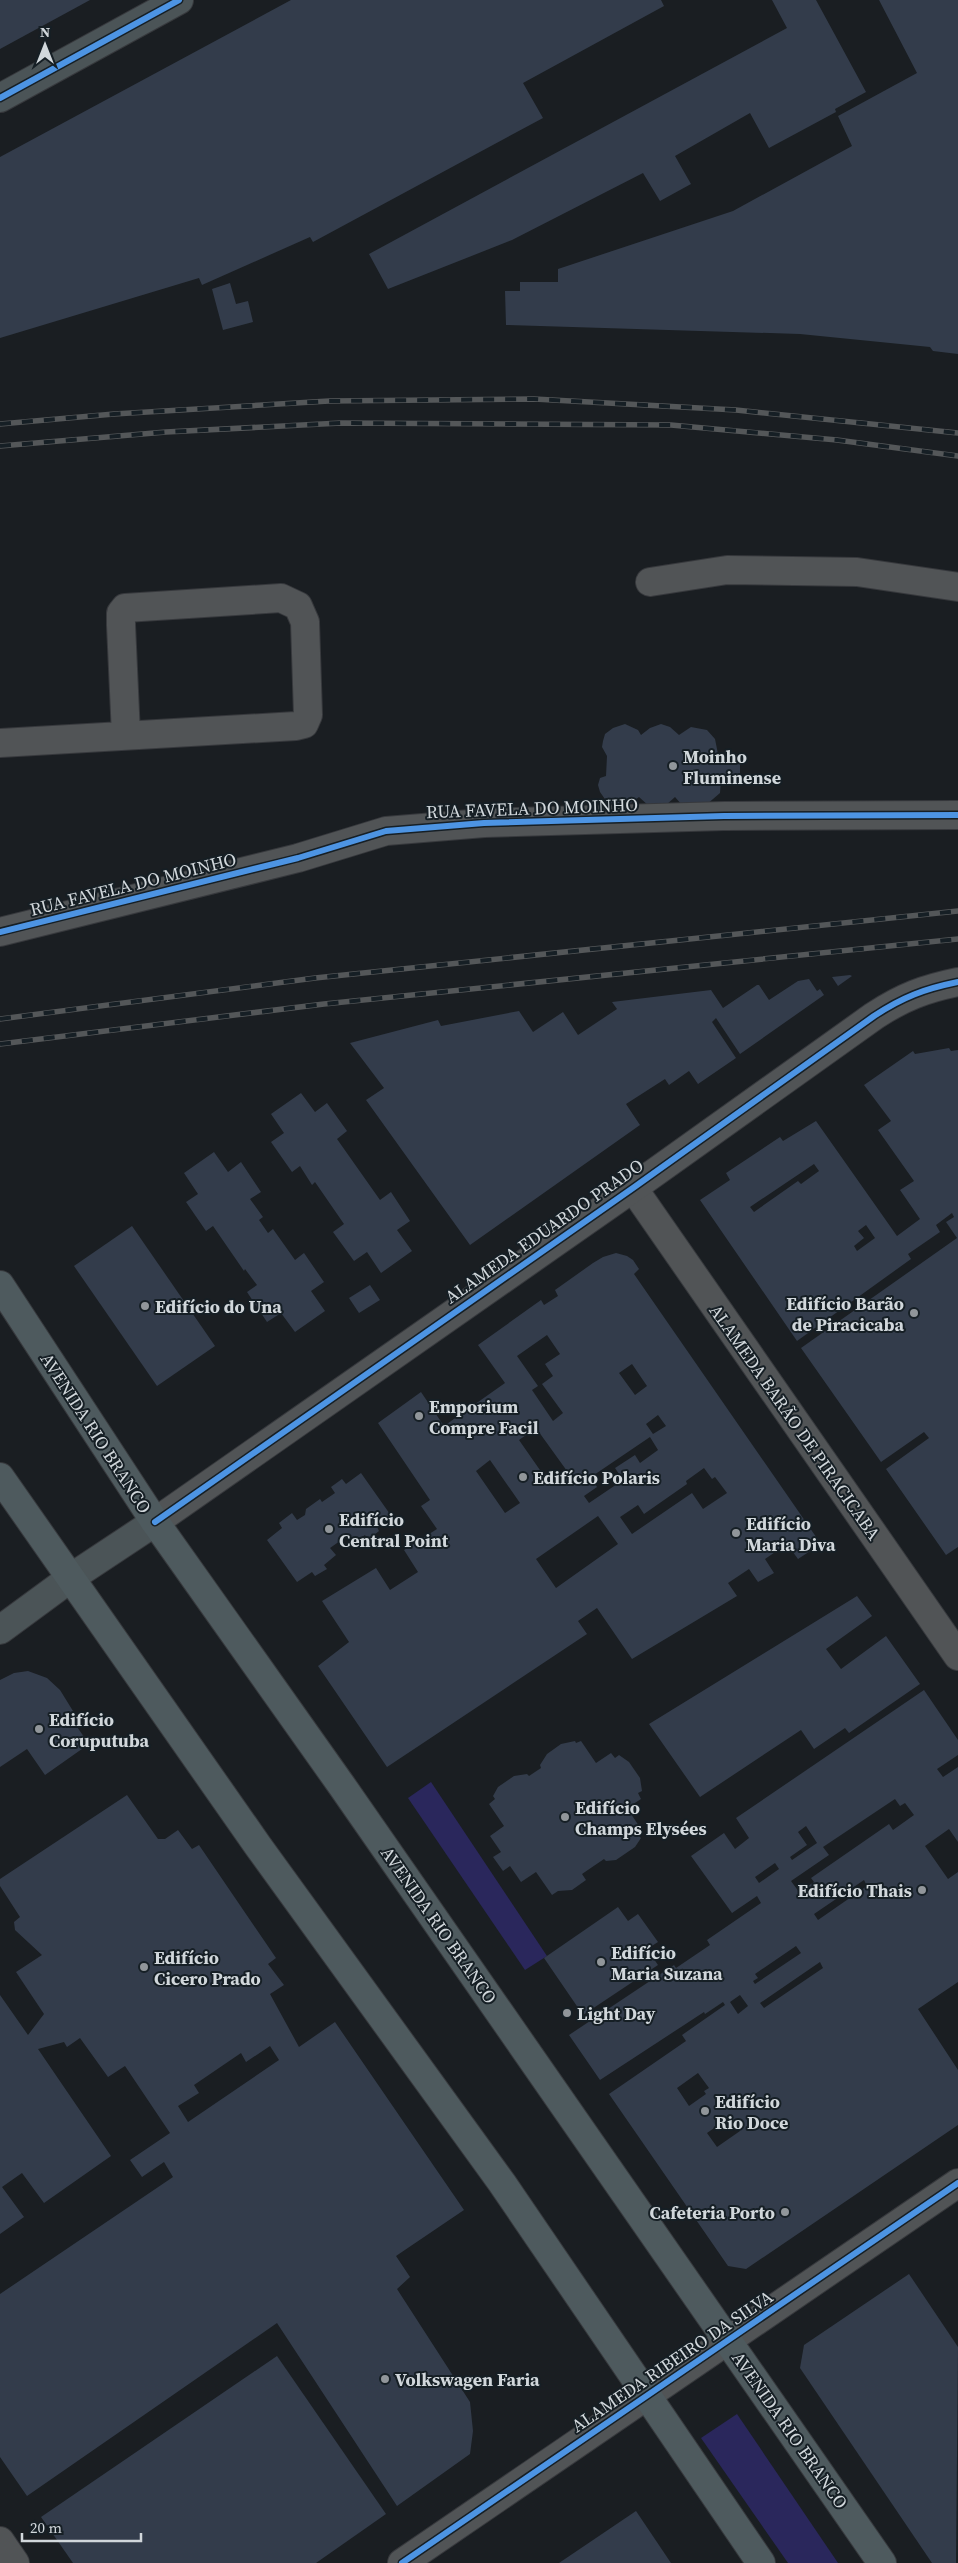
<svg xmlns="http://www.w3.org/2000/svg" width="958" height="2563" font-family="'Source Serif 4',serif">
  <style>
    .green { fill: #2a275c }
    .building { fill: #333c4b; fill-rule: evenodd }
    .lines { fill: none; stroke-linecap: round; stroke-linejoin: round }
    .street-casing { stroke: #37393d; stroke-width: 30 }
    .secondary-casing { stroke: #37393d; stroke-width: 30 }
    .primary-casing { stroke: #37393d; stroke-width: 30 }
    .street { stroke: #515456; stroke-width: 28 }
    .secondary { stroke: #4b5457; stroke-width: 28 }
    .primary { stroke: #4e5a5e; stroke-width: 28 }
    .rail-casing { stroke: #545759; stroke-width: 5.5 }
    .rail { stroke: #161f25; stroke-width: 4; stroke-dasharray: 11; stroke-linecap: butt }
    .cycleway-casing { stroke: #161f25; stroke-width: 9 }
    .cycleway { stroke: #4d94e3; stroke-width: 6 }
    .poi-dot { fill: #91969a; stroke: #161f25; stroke-width: 2 }
    .labels { text-anchor: middle; dominant-baseline: central; stroke-width: 4; stroke-linejoin: round; paint-order: stroke }
    .poi-label { font-size: 18px; font-weight: bold; fill: #d1d7db; stroke: #161f25; text-anchor: start }
    .street-label { font-size: 18px; fill: #d1d7db; stroke: #161f25 }
  </style>
  <rect width="100%" height="100%" fill="#1a1e22"/>
  <g class="green">
    <polygon points="431,1782 547,1956 525,1970 408,1798"/>
    <polygon points="737,2414 838,2563 788,2563 701,2438"/>
  </g>
  <g class="building">
    <polygon points="0,0 90,0 0,49"/>
    <polygon points="291,0 661,0 664,6 523,83 543,118 313,242 310,237 202,285 199,278 0,338 0,157"/>
    <polygon points="772,0 816,0 866,92 835,109 836,112 769,148 750,113 675,156 691,184 660,201 643,173 512,240 388,289 369,254 787,28"/>
    <polygon points="879,0 958,0 958,354 933,351 930,347 800,334 506,325 505,291 520,291 520,282 558,282 558,269 733,211 852,146 838,116 917,73"/>
    <polygon points="230,283 236,304 248,301 253,322 223,330 212,289"/>
    <polygon points="625,724 638,730 641,735 650,728 661,724 670,727 679,735 691,727 707,730 715,739 718,754 740,754 740,780 721,780 720,793 706,805 682,805 675,797 666,805 649,806 639,797 628,805 620,806 607,802 600,792 598,785 600,778 606,776 607,756 602,747 603,741 605,734 613,728"/>
    <polygon points="850,975 852,976 838,986 832,977"/>
    <polygon points="809,979 817,991 820,989 824,995 740,1054 716,1018 712,1022 736,1058 698,1084 689,1071 669,1085 665,1079 626,1104 640,1125 470,1245 366,1100 384,1088 350,1043 438,1020 441,1026 519,1011 533,1032 563,1012 578,1035 617,1009 612,1002 711,990 723,1008 757,985 759,985 769,1000 798,981"/>
    <path d="M949,1048L951,1051L958,1050V1547L946,1555L886,1469L929,1438L924,1432L881,1462L801,1348L957,1238L946,1222L954,1217L952,1213L936,1225L940,1232L908,1254L911,1259L797,1341L700,1200L730,1180L726,1173L780,1137L783,1141L816,1121L897,1236L920,1219L900,1190L914,1181L878,1130L891,1121L864,1085L913,1051L915,1054ZM814,1164L819,1171L801,1184L798,1181L754,1212L750,1207ZM866,1225L875,1238L857,1251L854,1246L864,1238L858,1231Z"/>
    <polygon points="301,1093 315,1112 327,1103 347,1131 337,1139 380,1200 391,1192 410,1221 397,1230 412,1251 381,1273 367,1252 354,1261 333,1232 344,1224 315,1182 312,1185 300,1166 292,1172 271,1142 284,1133 271,1114"/>
    <polygon points="214,1152 228,1172 241,1162 261,1192 250,1199 263,1217 259,1220 268,1233 273,1229 295,1260 304,1253 324,1282 311,1291 325,1311 295,1332 281,1313 267,1322 247,1292 257,1285 245,1269 244,1271 213,1226 206,1231 186,1202 198,1194 184,1173"/>
    <polygon points="132,1226 215,1346 157,1386 74,1266"/>
    <path d="M616,1253L627,1256L633,1260L639,1269L634,1274L821,1544L798,1559L787,1544L765,1559L774,1573L758,1582L749,1569L728,1583L737,1596L632,1659L597,1608L578,1621L587,1634L387,1767L318,1666L349,1642L322,1601L376,1568L390,1590L418,1572L404,1550L437,1529L421,1506L430,1500L378,1423L421,1392L444,1426L505,1383L478,1345L541,1300L544,1305L558,1296L555,1290L593,1263L603,1257ZM547,1335L560,1354L545,1364L553,1376L542,1384L563,1413L553,1421L532,1390L538,1386L517,1356ZM632,1364L647,1386L635,1395L619,1373ZM658,1415L666,1426L653,1434L646,1424ZM536,1428L567,1471L549,1483L519,1440ZM650,1437L658,1450L640,1463L635,1455L615,1468L623,1480L589,1503L584,1496L597,1487L591,1477ZM490,1460L520,1503L505,1513L476,1471ZM704,1468L712,1479L715,1477L727,1493L703,1509L692,1493L632,1534L620,1517L638,1505L644,1514L687,1484L686,1481ZM598,1516L618,1544L556,1588L536,1559Z"/>
    <polygon points="370,1285 380,1300 359,1313 349,1298"/>
    <polygon points="361,1473 392,1517 377,1527 379,1531 368,1540 365,1535 352,1544 347,1536 330,1548 336,1555 324,1565 327,1569 315,1576 312,1572 297,1582 267,1540 282,1528 279,1523 292,1513 297,1520 305,1515 306,1509 320,1499 322,1502 335,1493 331,1487 342,1479 346,1484"/>
    <polygon points="857,1596 872,1616 826,1649 841,1669 886,1636 920,1684 849,1733 845,1728 814,1749 801,1730 700,1797 649,1724"/>
    <polygon points="28,1671 47,1678 60,1690 73,1711 68,1714 89,1744 45,1775 27,1749 0,1767 0,1680 14,1673"/>
    <path d="M924,1690L958,1740V1755L937,1769L943,1777L958,1767V1842L949,1829L925,1846L948,1879L958,1872V1982L918,2009L958,2070V2125L746,2269L728,2266L609,2094L686,2041L682,2035L725,2005L723,2002L705,2014L704,2012L600,2080L569,2035L674,1965L676,1968L710,1945L707,1940L761,1903L757,1896L732,1913L691,1856L724,1833L735,1849L749,1838L736,1818ZM895,1799L900,1806L905,1803L914,1815L893,1830L889,1824L811,1878L814,1882L799,1892L791,1881L829,1855L823,1847ZM806,1826L817,1843L792,1860L790,1857L807,1845L798,1832ZM775,1863L779,1869L759,1883L755,1877ZM864,1880L867,1886L818,1920L814,1914ZM796,1946L801,1953L755,1984L753,1981L758,1978L755,1974ZM820,1962L823,1968L764,2008L760,2003ZM740,1995L748,2006L738,2014L730,2002ZM698,2073L709,2088L704,2091L706,2094L689,2106L677,2088ZM730,2117L740,2131L717,2147L707,2133Z"/>
    <polygon points="575,1741 576,1743 581,1741 596,1763 611,1753 615,1758 619,1755 629,1762 640,1778 642,1791 638,1793 641,1799 627,1808 643,1832 638,1835 641,1838 635,1847 616,1860 606,1861 604,1859 582,1874 586,1880 572,1890 558,1891 552,1895 536,1872 521,1882 510,1866 503,1871 493,1857 501,1852 490,1836 504,1826 489,1804 495,1799 493,1796 498,1787 514,1776 527,1774 529,1776 541,1768 540,1765 547,1754 561,1744"/>
    <path d="M127,1795L158,1839H165L178,1830L192,1849L199,1845L276,1958L268,1964L284,1985L270,1994L299,2047L335,2022L464,2210L396,2256L410,2277L397,2289L470,2402L473,2431L470,2454L397,2506L277,2323L27,2496L0,2457V2294L173,2177L164,2162L142,2177L130,2160L170,2133L125,2066L108,2077L80,2038L67,2047L64,2042L38,2049L111,2156L44,2203L22,2173L2,2187L24,2217L0,2234V1995L28,2035L44,2014L16,1972L42,1955L15,1930L14,1922L20,1917L0,1886V1879ZM270,2046L279,2060L188,2122L178,2106L199,2093L194,2085L241,2053L246,2062Z"/>
    <polygon points="618,1907 628,1921 638,1914 658,1942 647,1949 658,1965 583,2015 544,1958"/>
    <polygon points="909,2274 958,2347 956,2563 932,2563 800,2368 804,2345"/>
    <polygon points="277,2356 386,2514 316,2563 73,2563 41,2517"/>
    <polygon points="636,2511 671,2563 559,2563"/>
  </g>
  <g class="lines">
    <defs>
      <g id="street">
        <polyline points="650,582 727,570 857,572 958,587"/>
        <polyline points="0,743 296,726 304,724 308,715 305,622 298,606 281,598 125,608 121,613 121,625 126,735"/>
        <polyline points="0,932 298,858 386,831 484,823 724,816 958,815"/>
        <polyline points="633,1188 958,1656"/>
        <path d="M155,1522L633,1188L874,1016C903,997 924,989 958,982"/>
        <polyline points="0,2541 15,2563"/>
        <polyline points="402,2563 958,2183"/>
      </g>
      <g id="secondary">
        <polyline points="0,98 179,0"/>
        <polyline points="0,1630 72,1577 155,1522"/>
      </g>
      <g id="primary">
        <polyline points="0,1285 155,1522 342,1786 882,2563"/>
        <polyline points="0,1477 258,1846 502,2183 761,2563"/>
      </g>
    </defs>
    <use href="#street" class="street-casing"/>
    <use href="#secondary" class="secondary-casing"/>
    <use href="#primary" class="primary-casing"/>
    <use href="#street" class="street"/>
    <use href="#secondary" class="secondary"/>
    <use href="#primary" class="primary"/>
    <defs>
      <g id="rail">
        <polyline points="0,424 114,414 329,401 534,399 736,410 958,433"/>
        <polyline points="0,446 166,432 341,423 671,425 837,440 958,456"/>
        <polyline points="0,1019 315,978 958,911"/>
        <polyline points="0,1044 324,1004 958,939"/>
      </g>
    </defs>
    <use href="#rail" class="rail-casing"/>
    <use href="#rail" class="rail"/>
    <defs>
      <g id="cycleway">
        <polyline points="0,98 179,0"/>
        <polyline points="0,932 298,858 386,831 484,823 724,816 958,815"/>
        <path d="M155,1522L633,1188L874,1016C903,997 924,989 958,982"/>
        <polyline points="402,2563 958,2183"/>
      </g>
    </defs>
    <use href="#cycleway" class="cycleway-casing"/>
    <use href="#cycleway" class="cycleway"/>
  </g>
  <g class="poi-dot">
    <circle cx="673" cy="766" r="5"/>
    <circle cx="145" cy="1306" r="5"/>
    <circle cx="914" cy="1313" r="5"/>
    <circle cx="419" cy="1416" r="5"/>
    <circle cx="523" cy="1477" r="5"/>
    <circle cx="329" cy="1529" r="5"/>
    <circle cx="736" cy="1533" r="5"/>
    <circle cx="39" cy="1729" r="5"/>
    <circle cx="565" cy="1817" r="5"/>
    <circle cx="922" cy="1890" r="5"/>
    <circle cx="601" cy="1962" r="5"/>
    <circle cx="144" cy="1967" r="5"/>
    <circle cx="567" cy="2013" r="5"/>
    <circle cx="705" cy="2111" r="5"/>
    <circle cx="785" cy="2212" r="5"/>
    <circle cx="385" cy="2379" r="5"/>
  </g>
  <g class="labels">
    <g class="poi-label">
      <text x="683" y="756">Moinho<tspan x="683" dy="21">Fluminense</tspan></text>
      <text x="904" y="1303" text-anchor="end">Edifício Barão<tspan x="904" dy="21">de Piracicaba</tspan></text>
      <text x="155" y="1306">Edifício do Una</text>
      <text x="429" y="1406">Emporium<tspan x="429" dy="21">Compre Facil</tspan></text>
      <text x="533" y="1477">Edifício Polaris</text>
      <text x="339" y="1519">Edifício<tspan x="339" dy="21">Central Point</tspan></text>
      <text x="746" y="1523">Edifício<tspan x="746" dy="21">Maria Diva</tspan></text>
      <text x="49" y="1719">Edifício<tspan x="49" dy="21">Coruputuba</tspan></text>
      <text x="575" y="1807">Edifício<tspan x="575" dy="21">Champs Elysées</tspan></text>
      <text x="912" y="1890" text-anchor="end">Edifício Thais</text>
      <text x="611" y="1952">Edifício<tspan x="611" dy="21">Maria Suzana</tspan></text>
      <text x="154" y="1957">Edifício<tspan x="154" dy="21">Cicero Prado</tspan></text>
      <text x="577" y="2013">Light Day</text>
      <text x="715" y="2101">Edifício<tspan x="715" dy="21">Rio Doce</tspan></text>
      <text x="775" y="2212" text-anchor="end">Cafeteria Porto</text>
      <text x="395" y="2379">Volkswagen Faria</text>
    </g>
    <g class="street-label">
      <text transform="translate(532 808) rotate(-2)">RUA FAVELA DO MOINHO</text>
      <text transform="translate(133 884) rotate(-14)">RUA FAVELA DO MOINHO</text>
      <text transform="translate(544 1231) rotate(-35)">ALAMEDA EDUARDO PRADO</text>
      <text transform="translate(795 1422) rotate(55)">ALAMEDA BARÃO DE PIRACICABA</text>
      <text transform="translate(96 1433) rotate(57)">AVENIDA RIO BRANCO</text>
      <text transform="translate(439 1925) rotate(55)">AVENIDA RIO BRANCO</text>
      <text transform="translate(672 2361) rotate(-34)">ALAMEDA RIBEIRO DA SILVA</text>
      <text transform="translate(790 2430) rotate(55)">AVENIDA RIO BRANCO</text>
    </g>
  </g>
  <g transform="translate(45 45)" stroke="#161f25" stroke-width="4" paint-order="stroke">
  <path d="M0-4L9 19L0 12L-9 19Z" fill="#d1d7db"/>
  <text y="-8" font-size="14" font-weight="bold" text-anchor="middle" fill="#d1d7db">N</text>
  </g>
  <path d="M22 2533v8h119v-8" fill="none" stroke="#d1d7db" stroke-width="2.5"/>
  <text x="30" y="2533" font-size="15" fill="#d1d7db" stroke="#161f25" stroke-width="4" paint-order="stroke">20 m</text>
</svg>
